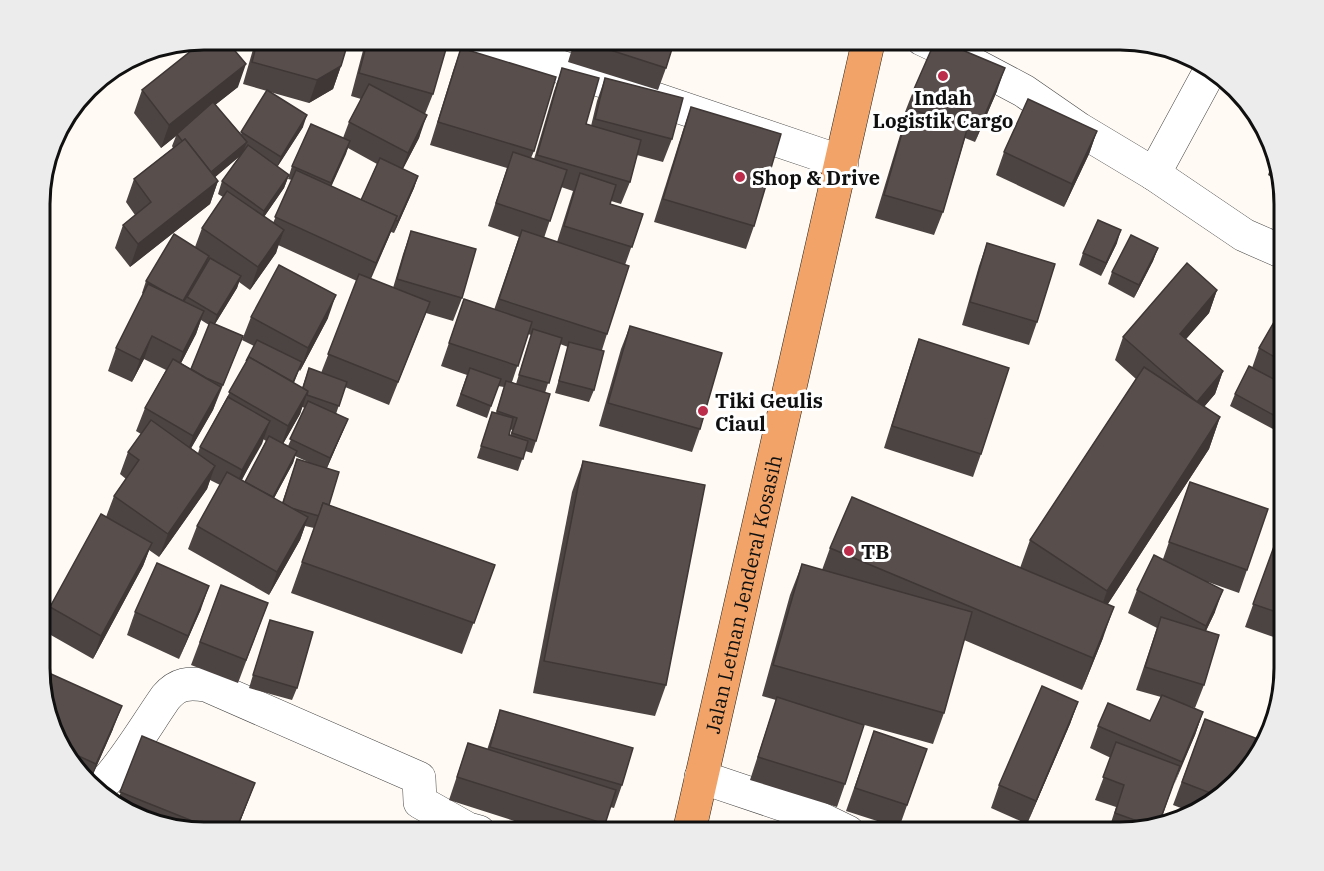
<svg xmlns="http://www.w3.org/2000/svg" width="1324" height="871" font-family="'IBM Plex Serif',serif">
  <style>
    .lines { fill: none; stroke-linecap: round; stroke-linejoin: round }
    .minor-casing { stroke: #434343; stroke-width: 34 }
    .trunk-casing { stroke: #212121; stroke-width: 34 }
    .minor { stroke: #fff; stroke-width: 33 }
    .trunk { stroke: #f1a368; stroke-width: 33 }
    .wall { fill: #4c4442; fill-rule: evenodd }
    .shaded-wall { fill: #3e3736 }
    .building { fill: #584f4d; stroke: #3e3736; stroke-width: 1.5 }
    .poi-dot { fill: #bc2c4b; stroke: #fff; stroke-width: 2 }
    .labels { text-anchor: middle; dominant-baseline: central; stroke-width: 6; stroke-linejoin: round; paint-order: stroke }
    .poi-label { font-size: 20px; font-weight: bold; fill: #101010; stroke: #fff; text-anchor: start }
    .street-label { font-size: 20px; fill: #101010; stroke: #fff }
    .rim { fill: none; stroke: #101010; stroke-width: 3 }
  </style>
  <rect width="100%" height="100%" fill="#fffaf3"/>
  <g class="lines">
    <defs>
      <g id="minor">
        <polyline points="478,39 842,162"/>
        <polyline points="922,39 960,57 1024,91 1079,129 1154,174 1244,235 1285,253"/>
        <polyline points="1154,174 1212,67"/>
        <polyline points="701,777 811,814 848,832"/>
        <path d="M97,788C115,779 152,716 166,697C178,683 188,683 206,685L419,778L420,802L468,829L479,832"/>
      </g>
      <g id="trunk">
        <path id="s1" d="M689,832L869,39"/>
      </g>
    </defs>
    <use href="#minor" class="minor-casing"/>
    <use href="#trunk" class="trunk-casing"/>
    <use href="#minor" class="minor"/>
    <use href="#trunk" class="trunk"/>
  </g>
  <g class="wall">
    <path d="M206,39H232L228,43L238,87L215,105L241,134L267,91L243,84L256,39H349L341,66L333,89L309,103L270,92L303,127L277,167L289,175L284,188L264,217L273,223L292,180L288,179L292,166L343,138L349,122L361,99L351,96L366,39H436L433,94L425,114L419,138L403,169L418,176L414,188L394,233L391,232L371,279L393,288L403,254L411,231L462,298L453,321L426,313L389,405L345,387L336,414L348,419L343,431L327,468L329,505L495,565L462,654L291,593L314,528L305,526L300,540L269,595L188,549L197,526L220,485L210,480L207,489L159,557L149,550L143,566L93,659L42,630L50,607L106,517L114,496L126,479L120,474L128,452L141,434L136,431L145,408L166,370L144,359L132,382L108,371L116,348L143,294L142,293L146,281L195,247L202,228L223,197L218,194L222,181L240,156L215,177L218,181L210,204L130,267L115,248L123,225L135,215L126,202L134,179L173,148L172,146L176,136L161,148L134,113L142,90ZM348,148L377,164L361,200L331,186ZM278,245L357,281L321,373L309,368L302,388L294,383L299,370L300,371L328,318L251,317L242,340L254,346L245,364L200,447L198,453L191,448L213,410L243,336L215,324L237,288L239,282L250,290L276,253ZM201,320L209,325L191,369L181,363L196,334ZM302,407L305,408L288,446L283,444L300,414ZM263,439L266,441L245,482L242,480ZM295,456L308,462L297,459L282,503L274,498L293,463Z"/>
    <polygon points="575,39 675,39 666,68 658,90 568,62"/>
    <path d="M461,48L534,151L531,158L534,159L554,91L562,68L586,124L591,126L597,101L605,78L672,139L663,162L637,155L630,182L621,204L611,201L610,204L643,214L625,265L607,334L602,350L594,390L589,402L555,393L568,347L560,344L545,393L536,441L532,453L525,451L518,471L477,458L492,412L496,413L504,387L498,386L487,418L456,406L467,375L441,366L464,299L494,310L519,237L488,226L507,168L430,145L453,71ZM561,187L573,191L557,242L544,238ZM528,334L531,335L516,384L512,382ZM510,429L512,430L510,436L509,435Z"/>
    <polygon points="914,89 997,91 975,142 965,138 943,212 934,235 875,218 901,132 907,113 905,112"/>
    <polygon points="691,107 754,226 746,249 654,222 683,130"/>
    <polygon points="1097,131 1089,154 1064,207 996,175 1004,152"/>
    <polygon points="1274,157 1281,183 1268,175"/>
    <polygon points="987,243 1037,322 1029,345 962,325 979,266"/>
    <polygon points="1117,243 1101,276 1079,265 1083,253"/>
    <polygon points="1158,248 1153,261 1134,298 1108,284 1112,272"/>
    <polygon points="1217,290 1209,313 1186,339 1223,371 1215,394 1204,407 1220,417 1209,449 1108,604 1103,638 1082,690 964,640 944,713 933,744 861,724 845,784 837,807 750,780 776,700 762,696 790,595 802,564 822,570 830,548 1020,568 1030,540 1136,379 1115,360 1123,337"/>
    <polygon points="1285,303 1285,406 1273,429 1230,406 1235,394 1252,368 1259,348"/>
    <polygon points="630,326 700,429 692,452 599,426 621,349"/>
    <polygon points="919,339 981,454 973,477 884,448 911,362"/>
    <polygon points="583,461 666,685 655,716 533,693 572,492"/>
    <polygon points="1190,482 1247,570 1239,593 1208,582 1215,612 1206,631 1204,685 1195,708 1186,705 1203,712 1195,735 1173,785 1160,823 1131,832 1108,832 1116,807 1095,800 1111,758 1090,748 1098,726 1150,721 1161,697 1136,690 1157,628 1128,613 1137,590 1163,559"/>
    <polygon points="1276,541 1285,545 1285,641 1245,627"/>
    <polygon points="221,585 268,603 238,683 191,665"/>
    <polygon points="201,609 179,659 127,635 135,612"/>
    <polygon points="270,620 297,688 292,700 249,688"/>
    <polygon points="40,688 113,729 90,781 61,750"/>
    <polygon points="1078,702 1070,724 1027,824 991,808 999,785"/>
    <polygon points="500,710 622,785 614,808 610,807 602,832 549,832 449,800 468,743 487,750"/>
    <polygon points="1205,719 1257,759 1202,810 1194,813 1173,805"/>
    <polygon points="874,731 927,749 899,828 846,811"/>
    <polygon points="142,736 255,783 236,832 204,832 116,805"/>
  </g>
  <g class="shaded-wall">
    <polygon points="246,64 238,87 177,135 177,134 176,136 161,148 169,125"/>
    <polygon points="341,66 333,89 309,103 317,80"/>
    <polygon points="1005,68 997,91 975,142 983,119"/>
    <polygon points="307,115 303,127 276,169 281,157"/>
    <polygon points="427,115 419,138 399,176 408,153"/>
    <polygon points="1097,131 1089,154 1064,207 1072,184"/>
    <polygon points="350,141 346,154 327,196 331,183"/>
    <polygon points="247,142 242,154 206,185 211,173"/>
    <polygon points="289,175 284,188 259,224 264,211"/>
    <polygon points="418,176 414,188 394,233 398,221"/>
    <polygon points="218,181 210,204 130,267 138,244"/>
    <polygon points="397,216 388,239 367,286 376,263"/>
    <polygon points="284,230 276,253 250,290 258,267"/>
    <polygon points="1121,230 1117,243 1101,276 1106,263"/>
    <polygon points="1158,248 1153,261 1134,298 1139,285"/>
    <polygon points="209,256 205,268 177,314 182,302"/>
    <polygon points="241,276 237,288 213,327 217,315"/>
    <polygon points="1217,290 1209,313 1171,356 1180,334"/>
    <polygon points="336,295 328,318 300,371 308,348"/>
    <polygon points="204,311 196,334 175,375 183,352"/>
    <polygon points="152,336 144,359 132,382 140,360"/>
    <polygon points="1223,371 1215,394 1188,425 1196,402"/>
    <polygon points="221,387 213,410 185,459 193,436"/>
    <polygon points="308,391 300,414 280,449 288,426"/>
    <polygon points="1285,402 1285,406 1273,429 1277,417"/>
    <polygon points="1220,417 1209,449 1096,622 1107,591"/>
    <polygon points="348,419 343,431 326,470 330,458"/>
    <polygon points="270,421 262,444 234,493 242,470"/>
    <polygon points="297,451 293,463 265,515 270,502"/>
    <polygon points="215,466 207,489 159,557 168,534"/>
    <polygon points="308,517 300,540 269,595 277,572"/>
    <polygon points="152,543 143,566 93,659 101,636"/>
    <polygon points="209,586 201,609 179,659 188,636"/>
    <polygon points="1223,590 1215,612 1197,649 1206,626"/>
    <polygon points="1114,607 1103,638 1082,690 1093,658"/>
    <polygon points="1078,702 1070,724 1027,824 1036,801"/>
    <polygon points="122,706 113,729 90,781 96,764"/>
    <polygon points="1203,712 1195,735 1174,785 1182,762"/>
    <polygon points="255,783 236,832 235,832"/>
  </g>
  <g class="building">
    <polygon points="206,39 225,39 246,64 169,125 142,90"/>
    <polygon points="258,39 349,39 341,66 317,80 252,62"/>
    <polygon points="368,39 436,39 448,42 433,94 359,73"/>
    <polygon points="576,39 675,39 666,68"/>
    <polygon points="936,39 1005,68 983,119 914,89"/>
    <polygon points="461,48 556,77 534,151 438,122"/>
    <polygon points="562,68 599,78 586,124 641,140 630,182 537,155"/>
    <polygon points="605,78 683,98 672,139 595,119"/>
    <polygon points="369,84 427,115 408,153 349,122"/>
    <polygon points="267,90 307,115 281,157 241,132"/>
    <polygon points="1028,99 1097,131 1072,184 1004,152"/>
    <polygon points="213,102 247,142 211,172 185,139 182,141 177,134"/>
    <polygon points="691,107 781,134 754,226 663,199"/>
    <polygon points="909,109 968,126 943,212 884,195"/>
    <polygon points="311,124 350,141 331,183 292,166"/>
    <polygon points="185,139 218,181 138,244 123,225 151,202 134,179"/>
    <polygon points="248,145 289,175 264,211 222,181"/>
    <polygon points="513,152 567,170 550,221 496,203"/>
    <polygon points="380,158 418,176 398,221 395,220 397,216 361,200"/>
    <polygon points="296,170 397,216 376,263 275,217"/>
    <polygon points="580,173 616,185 610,204 643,214 632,247 564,226"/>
    <polygon points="227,191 284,230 258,267 202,228"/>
    <polygon points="1098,220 1121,230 1106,263 1083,253"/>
    <polygon points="522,230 629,266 607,334 499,299"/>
    <polygon points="411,231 476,249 462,298 397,279"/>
    <polygon points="174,234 209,256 183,301 167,293 146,281"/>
    <polygon points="1131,235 1158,248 1139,285 1112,272"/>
    <polygon points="987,243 1055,264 1037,322 970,302"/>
    <polygon points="210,258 241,276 217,315 187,297"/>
    <polygon points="1187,263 1217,290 1180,334 1223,371 1197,402 1123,337"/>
    <polygon points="279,265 336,295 308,348 251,317"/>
    <polygon points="359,274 430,302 398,382 328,354"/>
    <polygon points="148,284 204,311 183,352 152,336 140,360 116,348"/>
    <polygon points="464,299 532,322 518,366 449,343"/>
    <polygon points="1285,303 1285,363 1259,348"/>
    <polygon points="210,322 243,336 223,385 206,378 191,369"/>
    <polygon points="630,326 722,353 700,429 608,403"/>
    <polygon points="533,329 562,338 549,383 519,375"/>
    <polygon points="919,339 1009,368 981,454 892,426"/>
    <polygon points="257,340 302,362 293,382 249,357 246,361"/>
    <polygon points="569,342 604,351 594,390 559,381"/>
    <polygon points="249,357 308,391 288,426 229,392"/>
    <polygon points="173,359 221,387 193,436 145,408"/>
    <polygon points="1249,366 1285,385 1285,402 1277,417 1235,394"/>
    <polygon points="1144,367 1220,417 1107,591 1030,540"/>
    <polygon points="309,368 347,382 339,406 307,395 308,391 303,388"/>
    <polygon points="470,368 501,379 491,406 461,394"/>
    <polygon points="506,381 550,394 536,441 512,433 517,418 497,411"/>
    <polygon points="228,397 270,421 242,470 200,447"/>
    <polygon points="308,401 348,419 330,458 290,439"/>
    <polygon points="492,412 513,418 509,435 528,441 523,459 481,446"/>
    <polygon points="151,420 215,466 168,534 114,496 139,460 128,452"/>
    <polygon points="269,436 297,451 273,497 245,482"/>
    <polygon points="297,459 339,472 329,505 323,503 319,516 291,508 283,503"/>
    <polygon points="583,461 705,485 666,685 544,661"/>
    <polygon points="227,472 308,517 277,572 197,526"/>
    <polygon points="1190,482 1268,509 1247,570 1169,542"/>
    <polygon points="852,497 1114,607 1093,658 830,548"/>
    <polygon points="323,503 495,565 474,623 302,562"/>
    <polygon points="101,514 152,543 101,636 50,607"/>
    <polygon points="1276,541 1285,545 1285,615 1253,604"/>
    <polygon points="1154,555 1223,590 1206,626 1137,590"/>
    <polygon points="157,563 209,586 188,636 135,612"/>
    <polygon points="802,564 972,612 944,713 773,665"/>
    <polygon points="221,585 268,603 246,660 200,642"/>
    <polygon points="1161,617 1219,635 1204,685 1145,667"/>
    <polygon points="270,620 313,632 297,688 253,675"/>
    <polygon points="40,669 122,706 96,764 61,748 40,688"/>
    <polygon points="1042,686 1078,702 1036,801 999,785"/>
    <polygon points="1162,695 1203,712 1182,762 1098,726 1108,703 1150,721"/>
    <polygon points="777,697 864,725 845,784 758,757"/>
    <polygon points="500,710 633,748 622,785 490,747"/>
    <polygon points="1205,719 1263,741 1257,759 1218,796 1182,782"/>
    <polygon points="874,731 927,749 907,805 855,788"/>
    <polygon points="142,736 255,783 235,832 220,832 120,792"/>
    <polygon points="1116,742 1180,766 1159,823 1151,826 1115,813 1124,785 1103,777"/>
    <polygon points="468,743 616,790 605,824 457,777"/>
    <polygon points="94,785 112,794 109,801"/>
    <polygon points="122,799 181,824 181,825 119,806"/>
    <polygon points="403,822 432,832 400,832"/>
    <polygon points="1082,823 1102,832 1079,832"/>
  </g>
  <g class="poi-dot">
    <circle cx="943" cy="76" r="6"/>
    <circle cx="740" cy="177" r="6"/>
    <circle cx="703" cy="411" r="6"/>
    <circle cx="849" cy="551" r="6"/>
  </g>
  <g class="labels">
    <g class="poi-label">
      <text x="943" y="97" text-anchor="middle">Indah<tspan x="943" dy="23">Logistik Cargo</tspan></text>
      <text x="752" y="177">Shop &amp; Drive</text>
      <text x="715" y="400">Tiki Geulis<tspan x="715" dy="23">Ciaul</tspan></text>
      <text x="861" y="551">TB</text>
    </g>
    <g class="street-label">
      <text stroke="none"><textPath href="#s1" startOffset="244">Jalan Letnan Jenderal Kosasih</textPath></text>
    </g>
  </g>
  <path d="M0 0H1324V871H0ZM204 50H1120A154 154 0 0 1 1274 204V668A154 154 0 0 1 1120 822H204A154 154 0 0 1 50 668V204A154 154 0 0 1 204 50Z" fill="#ececec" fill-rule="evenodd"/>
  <path class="rim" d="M204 50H1120A154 154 0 0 1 1274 204V668A154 154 0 0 1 1120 822H204A154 154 0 0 1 50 668V204A154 154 0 0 1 204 50Z"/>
</svg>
